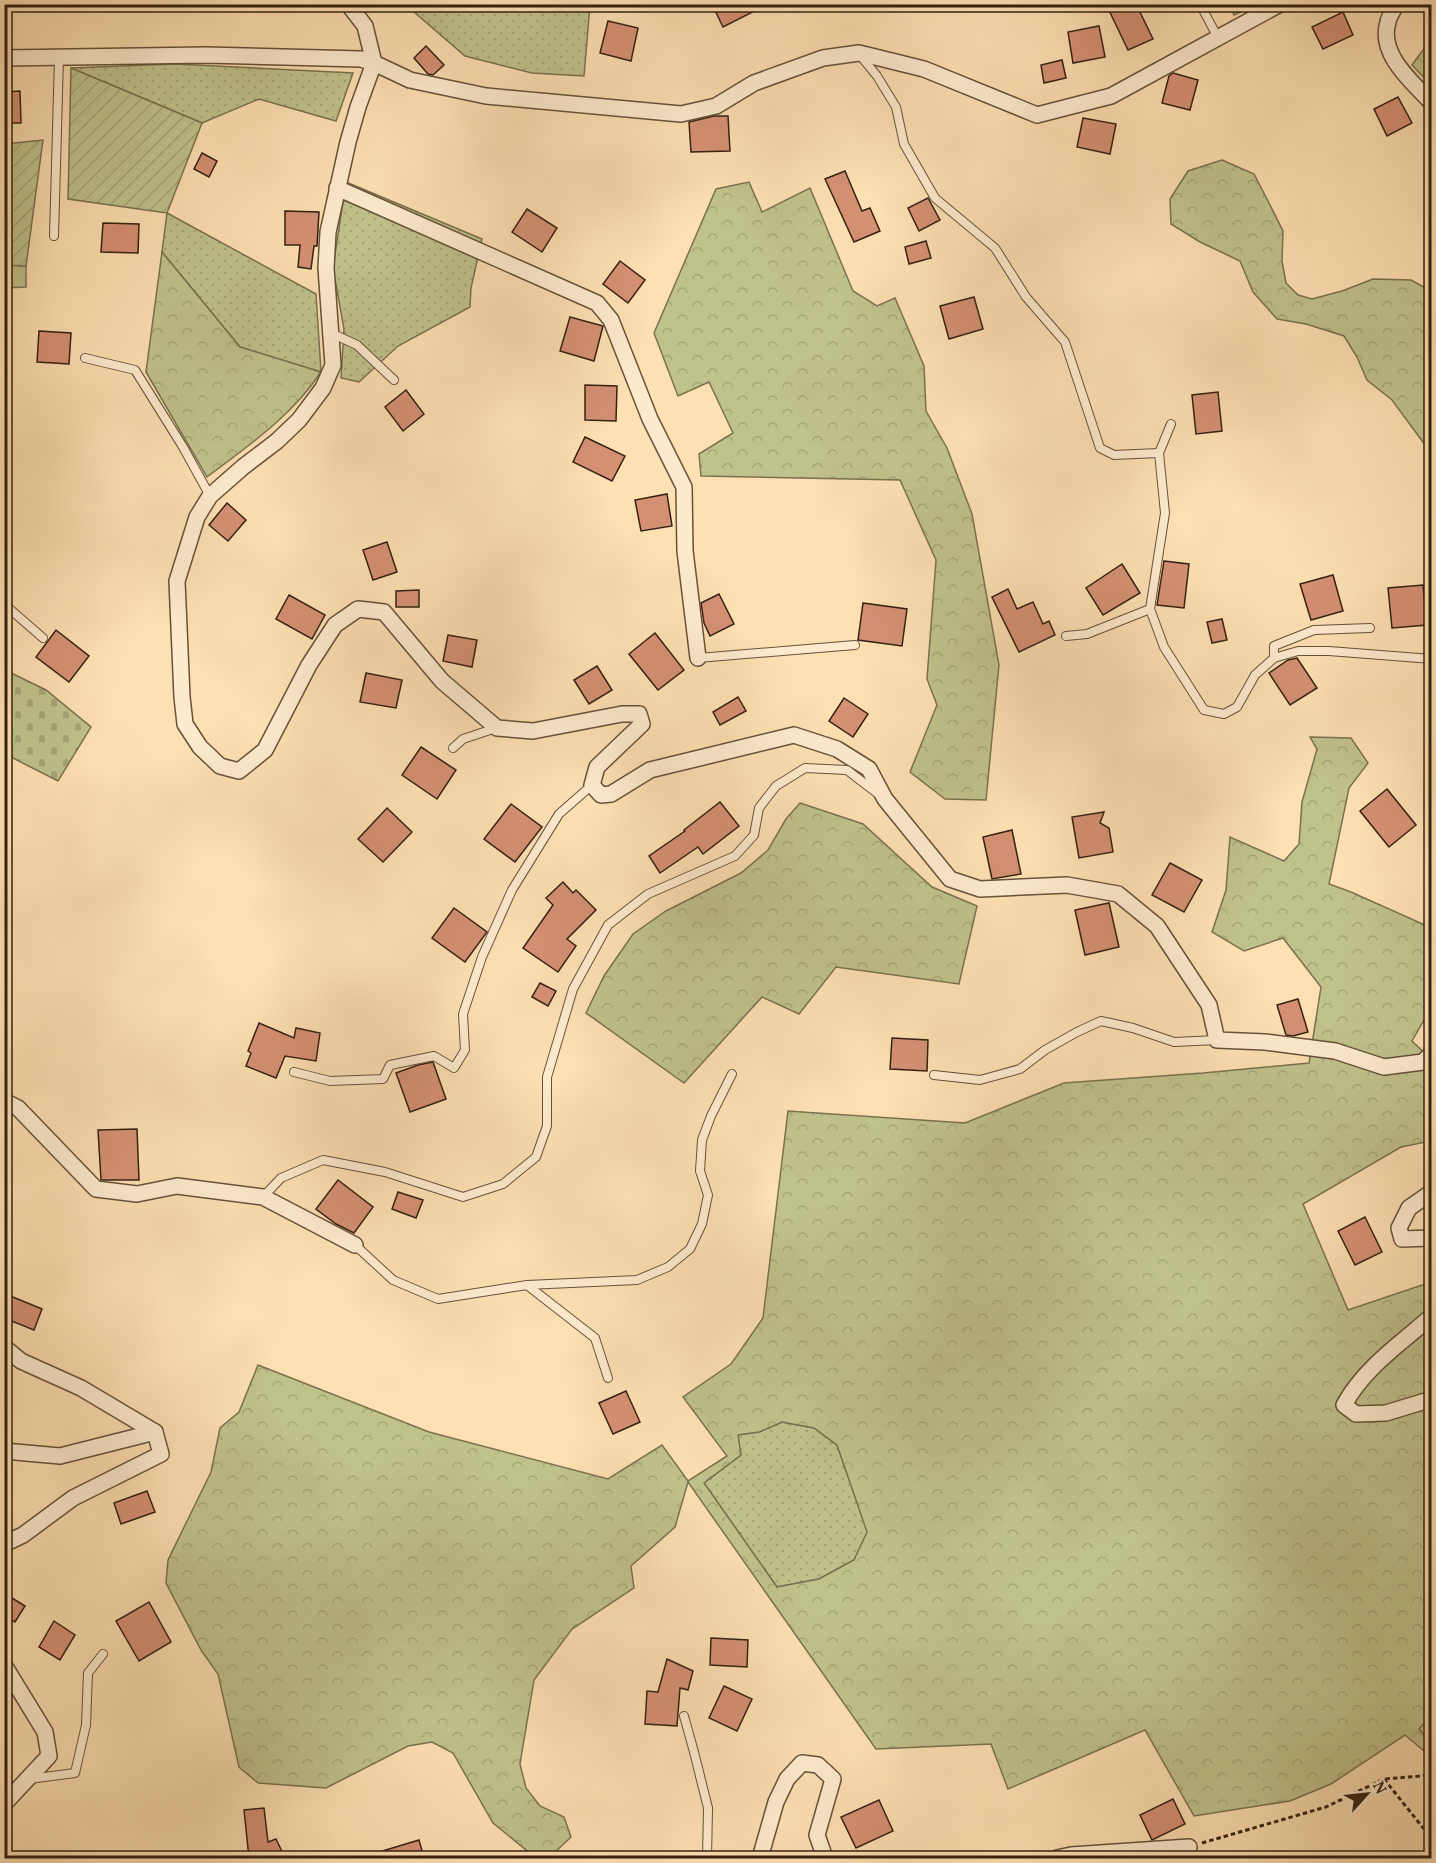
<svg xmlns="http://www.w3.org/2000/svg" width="1436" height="1863" font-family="Vollkorn,serif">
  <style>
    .grass { fill: url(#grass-dots); stroke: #7a724e; stroke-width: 1.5 }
    .forest { fill: url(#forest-crowns); stroke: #7a724e; stroke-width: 1.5; fill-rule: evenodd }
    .cemetery { fill: url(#cemetery-stones); stroke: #7a724e; stroke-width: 1.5 }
    .garden { fill: url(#garden-furrows); stroke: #7a724e; stroke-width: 1.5 }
    .building { fill: #d59074; stroke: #332111; stroke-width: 1.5 }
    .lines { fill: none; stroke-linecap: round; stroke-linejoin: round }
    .lane-casing { stroke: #66513a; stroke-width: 10 }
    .street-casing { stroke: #66513a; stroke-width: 18 }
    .path { stroke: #332111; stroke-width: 3; stroke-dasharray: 4.5 3; stroke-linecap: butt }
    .lane { stroke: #feebce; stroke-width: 8 }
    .street { stroke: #feebce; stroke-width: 15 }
  </style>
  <defs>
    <pattern id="grass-dots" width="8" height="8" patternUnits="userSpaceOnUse" patternTransform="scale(1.5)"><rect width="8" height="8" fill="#c0c28c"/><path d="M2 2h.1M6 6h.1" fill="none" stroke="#a5a678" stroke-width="1.8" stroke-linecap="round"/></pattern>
    <pattern id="forest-crowns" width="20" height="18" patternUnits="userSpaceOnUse" patternTransform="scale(1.5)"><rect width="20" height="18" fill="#c0c28c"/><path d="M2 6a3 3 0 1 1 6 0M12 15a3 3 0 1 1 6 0" fill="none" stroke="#a5a678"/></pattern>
    <pattern id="cemetery-stones" width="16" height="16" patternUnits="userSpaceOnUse" patternTransform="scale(1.5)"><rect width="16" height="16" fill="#c0c28c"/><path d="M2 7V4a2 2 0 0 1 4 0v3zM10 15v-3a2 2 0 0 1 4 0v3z" fill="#a5a678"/></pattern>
    <pattern id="garden-furrows" width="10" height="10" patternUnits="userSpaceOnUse" patternTransform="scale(1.5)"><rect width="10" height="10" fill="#c0c28c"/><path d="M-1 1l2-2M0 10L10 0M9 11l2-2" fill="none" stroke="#a5a678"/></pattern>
  </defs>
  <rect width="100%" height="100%" fill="#fee0b3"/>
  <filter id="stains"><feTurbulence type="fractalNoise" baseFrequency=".00333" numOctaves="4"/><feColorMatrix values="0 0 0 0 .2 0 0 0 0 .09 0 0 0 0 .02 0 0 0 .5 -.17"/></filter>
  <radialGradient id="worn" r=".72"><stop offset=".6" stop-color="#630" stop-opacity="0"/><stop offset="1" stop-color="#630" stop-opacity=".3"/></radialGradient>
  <g class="grass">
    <polygon points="406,5 590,5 584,76 532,73 465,56"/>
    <polygon points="1230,5 1256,5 1234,15"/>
    <polygon points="175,64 353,73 336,121 259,99 202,123 71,68"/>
    <polygon points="346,182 482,239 471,288 470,307 398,346 359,382 341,378 344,329 333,268"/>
    <polygon points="167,213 316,294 321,372 240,347 162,252"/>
    <polygon points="782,1422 814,1428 837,1445 868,1532 854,1560 819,1579 777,1587 704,1483 741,1455 737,1435 759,1432"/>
    <polygon points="1431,1714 1431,1743 1419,1729"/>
  </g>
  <g class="forest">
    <polygon points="1431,39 1431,85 1412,65"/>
    <polygon points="1222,160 1254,174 1268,201 1283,231 1282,261 1286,283 1298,295 1312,299 1342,291 1373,279 1411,280 1431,291 1431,453 1392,400 1367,380 1357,357 1344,336 1306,324 1277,319 1253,292 1240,261 1200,242 1171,224 1170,199 1188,171"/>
    <polygon points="749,182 762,212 810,188 853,291 877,306 895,298 924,366 926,411 947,448 972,514 999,665 986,800 945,799 910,772 937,705 927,679 936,560 900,480 701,476 699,454 733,433 709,382 678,396 654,333 716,189"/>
    <path d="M162,252L240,347L321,372C292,416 248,446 207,477L146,372Z"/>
    <polygon points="5,265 26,266 26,287 5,288"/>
    <path d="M1310,737L1351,738L1368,763L1349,788L1329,884L1351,892L1425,925L1431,938V1008L1412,1041L1431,1059V1141L1401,1147L1303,1204L1348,1310L1431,1282L1432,1714L1419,1729L1431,1743V1757L1405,1735L1331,1784L1290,1801L1194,1816L1145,1730L1008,1789L991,1744L876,1749L688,1482L675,1527L631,1566L634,1588L572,1629L534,1680L520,1764L526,1788L540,1806L564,1817L571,1837L555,1852L531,1854L493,1823L453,1753L432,1742L408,1746L326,1788L258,1783L239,1767L218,1674L201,1650L166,1583L168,1560L211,1472L220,1428L239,1412L258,1365L429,1432L608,1479L662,1445L688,1481L727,1456L683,1397L731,1364L763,1318L788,1111L965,1123L1064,1083L1203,1073L1309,1063L1321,987L1283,938L1244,951L1212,932L1226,890L1230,837L1284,861L1299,844L1302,802L1317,749ZM782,1422L814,1428L837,1445L867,1532L854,1560L819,1579L777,1587L704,1483L741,1455L738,1435L759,1432Z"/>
    <polygon points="800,803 863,824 932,887 977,906 959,984 836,967 799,1014 762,997 684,1083 586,1013 604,976 633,934 666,911 741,873 768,850 786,819"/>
  </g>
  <polygon class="cemetery" points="5,670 46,690 91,727 58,781 5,754"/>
  <g class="garden">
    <polygon points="71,68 202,123 167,213 68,199"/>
    <polygon points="43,140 26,266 5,265 5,144"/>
  </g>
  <g class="building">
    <polygon points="712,4 768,4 723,27"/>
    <polygon points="1106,4 1136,4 1153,39 1128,50"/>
    <polygon points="1343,12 1353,35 1323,49 1312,27"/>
    <polygon points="608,21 638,28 631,61 600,53"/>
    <polygon points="1099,26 1105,57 1073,63 1068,32"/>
    <polygon points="426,46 444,65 433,75 428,74 414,58"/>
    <polygon points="1062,60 1066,78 1044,83 1041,65"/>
    <polygon points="1173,73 1198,80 1190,110 1162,103 1169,76"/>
    <polygon points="20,91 21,123 4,123 4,92"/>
    <polygon points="1398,97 1412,123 1387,136 1374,109"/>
    <polygon points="714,116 728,116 730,151 691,152 689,122"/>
    <polygon points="1083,118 1116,124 1110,154 1077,147"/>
    <polygon points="202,153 217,161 209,177 194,169"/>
    <polygon points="845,171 862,211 870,208 880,231 854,242 825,179"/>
    <polygon points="928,198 940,220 919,231 908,208"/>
    <polygon points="527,209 557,228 542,252 512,232"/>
    <polygon points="285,211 319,212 317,246 314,246 311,269 298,267 300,245 285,245"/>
    <polygon points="103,223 139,224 138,253 101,252"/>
    <polygon points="926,241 931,258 909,264 905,247"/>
    <polygon points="620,261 645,280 628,303 603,284"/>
    <polygon points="974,297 983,329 949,339 940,306"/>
    <polygon points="570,317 603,326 594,361 560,351"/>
    <polygon points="39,331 71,333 69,364 37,362"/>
    <polygon points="585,385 617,386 616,421 585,420"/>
    <polygon points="406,390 424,414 403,431 385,407"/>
    <polygon points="1218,392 1222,431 1196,434 1192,395"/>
    <polygon points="585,437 625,456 612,481 573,462"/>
    <polygon points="667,494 672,526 641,531 635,500"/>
    <polygon points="227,503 246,520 228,541 209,525"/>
    <polygon points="387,542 397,572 373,580 363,550"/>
    <polygon points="1164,561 1189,564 1184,608 1157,605"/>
    <polygon points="1122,564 1140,593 1103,615 1086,588"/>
    <polygon points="1333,575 1343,611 1311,620 1300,584"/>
    <polygon points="1423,585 1427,625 1392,628 1388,588"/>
    <polygon points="1008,589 1017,609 1033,602 1043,624 1049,621 1055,635 1019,652 992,597"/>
    <polygon points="419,590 419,607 396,607 396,591"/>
    <polygon points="719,594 734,624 710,636 704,623 701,603"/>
    <polygon points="289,595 325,615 312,639 276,619"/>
    <polygon points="863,603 907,609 902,646 858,640"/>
    <polygon points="1222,619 1227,640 1212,643 1207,622"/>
    <polygon points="56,630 89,656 69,682 36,657"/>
    <polygon points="655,633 684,670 658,690 629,654"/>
    <polygon points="448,635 477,640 472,667 443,661"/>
    <polygon points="1297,658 1317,688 1290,705 1269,673 1288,660"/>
    <polygon points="597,666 612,690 589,704 574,680"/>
    <polygon points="366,673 402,680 396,708 360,702"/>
    <polygon points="738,697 746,711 720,725 713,712"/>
    <polygon points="844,698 868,714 853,737 829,721"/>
    <polygon points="421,747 456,770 437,799 402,775"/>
    <polygon points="1387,789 1416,825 1389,847 1360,811"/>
    <polygon points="720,802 739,826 703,854 698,847 660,873 649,856 685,831 684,830"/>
    <polygon points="511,804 542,827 515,862 484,839"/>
    <polygon points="387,808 412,832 383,862 358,839"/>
    <polygon points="1104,812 1100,823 1109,828 1113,852 1079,858 1072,817"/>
    <polygon points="1012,830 1021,874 992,879 983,837"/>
    <polygon points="1170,863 1202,880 1184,912 1152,895"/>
    <polygon points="563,882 573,893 576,890 596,910 567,939 576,946 558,972 523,948 553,905 546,898"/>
    <polygon points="1109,903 1119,947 1085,955 1075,910"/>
    <polygon points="454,908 487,932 465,962 432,938"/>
    <polygon points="540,983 556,991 548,1006 532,997"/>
    <polygon points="1298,999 1308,1032 1293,1036 1286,1035 1277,1005"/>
    <polygon points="259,1023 294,1038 296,1028 320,1033 316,1061 285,1056 276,1078 246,1066 251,1053 248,1051"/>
    <polygon points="892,1038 928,1040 927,1071 890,1069"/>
    <polygon points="433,1062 446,1099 410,1112 396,1073 418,1065"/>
    <polygon points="137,1129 139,1180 101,1180 98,1130"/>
    <polygon points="338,1180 373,1207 354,1233 336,1224 316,1209"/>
    <polygon points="398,1192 423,1200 416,1218 392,1209"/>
    <polygon points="1365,1217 1382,1252 1355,1265 1338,1231"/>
    <polygon points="8,1295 42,1309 34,1330 4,1318 4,1305"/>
    <polygon points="626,1391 640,1422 613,1434 599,1403"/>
    <polygon points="147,1491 155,1512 121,1524 114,1503"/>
    <polygon points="4,1593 25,1606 15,1622 4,1616"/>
    <polygon points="149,1602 171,1642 139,1661 116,1621"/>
    <polygon points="54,1621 75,1635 60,1660 39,1647"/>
    <polygon points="711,1638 748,1640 747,1667 710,1665"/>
    <polygon points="667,1659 693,1671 688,1690 680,1688 677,1726 645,1724 647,1691 658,1692"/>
    <polygon points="724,1686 752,1699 737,1731 709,1718"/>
    <polygon points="1173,1799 1185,1824 1152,1840 1140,1815"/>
    <polygon points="879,1800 893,1831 856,1848 841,1817"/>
    <polygon points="264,1808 268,1842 276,1839 285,1858 249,1858 244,1810"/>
    <polygon points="419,1840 424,1858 369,1858 369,1855"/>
  </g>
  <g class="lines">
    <defs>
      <g id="lane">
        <polyline points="1200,4 1218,38"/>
        <polyline points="860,55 877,76 896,107 904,144 935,198 995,248 1026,297 1065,342 1100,448 1114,455 1159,453"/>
        <polyline points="54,236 59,57"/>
        <polyline points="331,333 357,345 394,380"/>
        <polyline points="85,358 135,370 183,447 210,496"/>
        <polyline points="1171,424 1159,453 1165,513 1150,609 1164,647 1204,710 1224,714 1237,707 1255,675 1274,658 1298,651 1329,651 1432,659"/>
        <polyline points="4,604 43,638"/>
        <polyline points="1066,636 1087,634 1150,609"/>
        <polyline points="698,658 855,645"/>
        <polyline points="1274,658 1274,646 1314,630 1370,628"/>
        <polyline points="453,748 463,739 496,728"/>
        <polyline points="294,1072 330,1081 383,1079 390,1065 434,1056 454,1068 465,1050 463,1014 482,957 512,890 559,814 592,785"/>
        <polyline points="934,1075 980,1080 1020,1069 1045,1050 1077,1032 1101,1021 1133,1028 1174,1042 1217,1040"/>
        <polyline points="263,1197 281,1178 323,1160 385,1172 463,1197 503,1184 536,1157 547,1126 547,1077 573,989 608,925 648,894 735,856 754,835 759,808 776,786 805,768 847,770 877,793"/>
        <polyline points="355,1245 393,1280 438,1299 527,1285 595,1338 608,1378"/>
        <polyline points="527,1285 637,1280 668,1267 690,1249 702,1224 708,1195 700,1171 702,1140 711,1116 732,1074"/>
        <polyline points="684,1716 694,1752 708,1808 707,1858"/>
        <polyline points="29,1779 75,1773 86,1725 88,1673 103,1654"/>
      </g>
      <g id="street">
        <polyline points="348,4 365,26 374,63 358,107 348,142 328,232 326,268 333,365 323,388 299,420 277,441 243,467 210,496 197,517 177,581 182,697 185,724 200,747 220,766 239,771 265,750 309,665 335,625 358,609 384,612 442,681 497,728 533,731 622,714 639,714 642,724 597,767 592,785 601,795 611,794 650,770 794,735 837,749 869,769 885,799 950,879 980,889 1067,885 1118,894 1157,926 1209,1005 1217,1040 1265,1042 1335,1051 1384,1067 1423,1062 1432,1053"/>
        <path d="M1396,4C1394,10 1389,16 1388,22C1378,54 1412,82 1432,103"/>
        <polyline points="4,58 206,55 361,59 374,63 410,80 486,96 681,114 716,106 754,83 823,58 859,53 924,69 1037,115 1111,96 1280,4"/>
        <polyline points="337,188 597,303 611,320 650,419 684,487 685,551 698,658"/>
        <polyline points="4,1101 18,1108 96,1189 137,1194 177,1186 263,1197 355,1245"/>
        <polyline points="1432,1192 1409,1208 1399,1228 1402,1239 1432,1238"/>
        <path d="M1432,1316C1401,1343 1364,1368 1344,1405L1356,1414L1386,1413L1432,1399"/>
        <polyline points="4,1347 21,1361 81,1388 155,1432 161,1454 73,1498 23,1535 4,1544"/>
        <polyline points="4,1451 60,1456 155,1432"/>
        <polyline points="4,1665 45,1732 49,1756 4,1804"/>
        <polyline points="760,1858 776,1802 787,1779 802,1763 818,1765 833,1779 817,1835 825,1858"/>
        <polyline points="1057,1858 1071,1855 1189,1847"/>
      </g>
    </defs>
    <use href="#lane" class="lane-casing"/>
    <use href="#street" class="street-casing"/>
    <g class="path">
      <polyline points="1384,1779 1432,1839"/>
      <polyline points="1202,1843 1326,1807 1384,1779 1432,1775"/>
    </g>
    <use href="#lane" class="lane"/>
    <use href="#street" class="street"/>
  </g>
  <rect width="1436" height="1863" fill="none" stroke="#fee0b3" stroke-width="24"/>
  <rect x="6" y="6" width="1424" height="1851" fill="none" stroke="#332111" stroke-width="3"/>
  <rect x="12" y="12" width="1412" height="1839" fill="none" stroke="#332111" stroke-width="1.5"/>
  <g transform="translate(1367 1794) rotate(63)" stroke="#feebce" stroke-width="4.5" paint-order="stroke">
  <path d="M0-4.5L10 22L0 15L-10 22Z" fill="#332111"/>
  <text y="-9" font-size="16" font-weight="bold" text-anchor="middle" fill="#332111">N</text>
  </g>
  <rect width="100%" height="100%" filter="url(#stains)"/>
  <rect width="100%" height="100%" fill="url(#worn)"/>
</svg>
